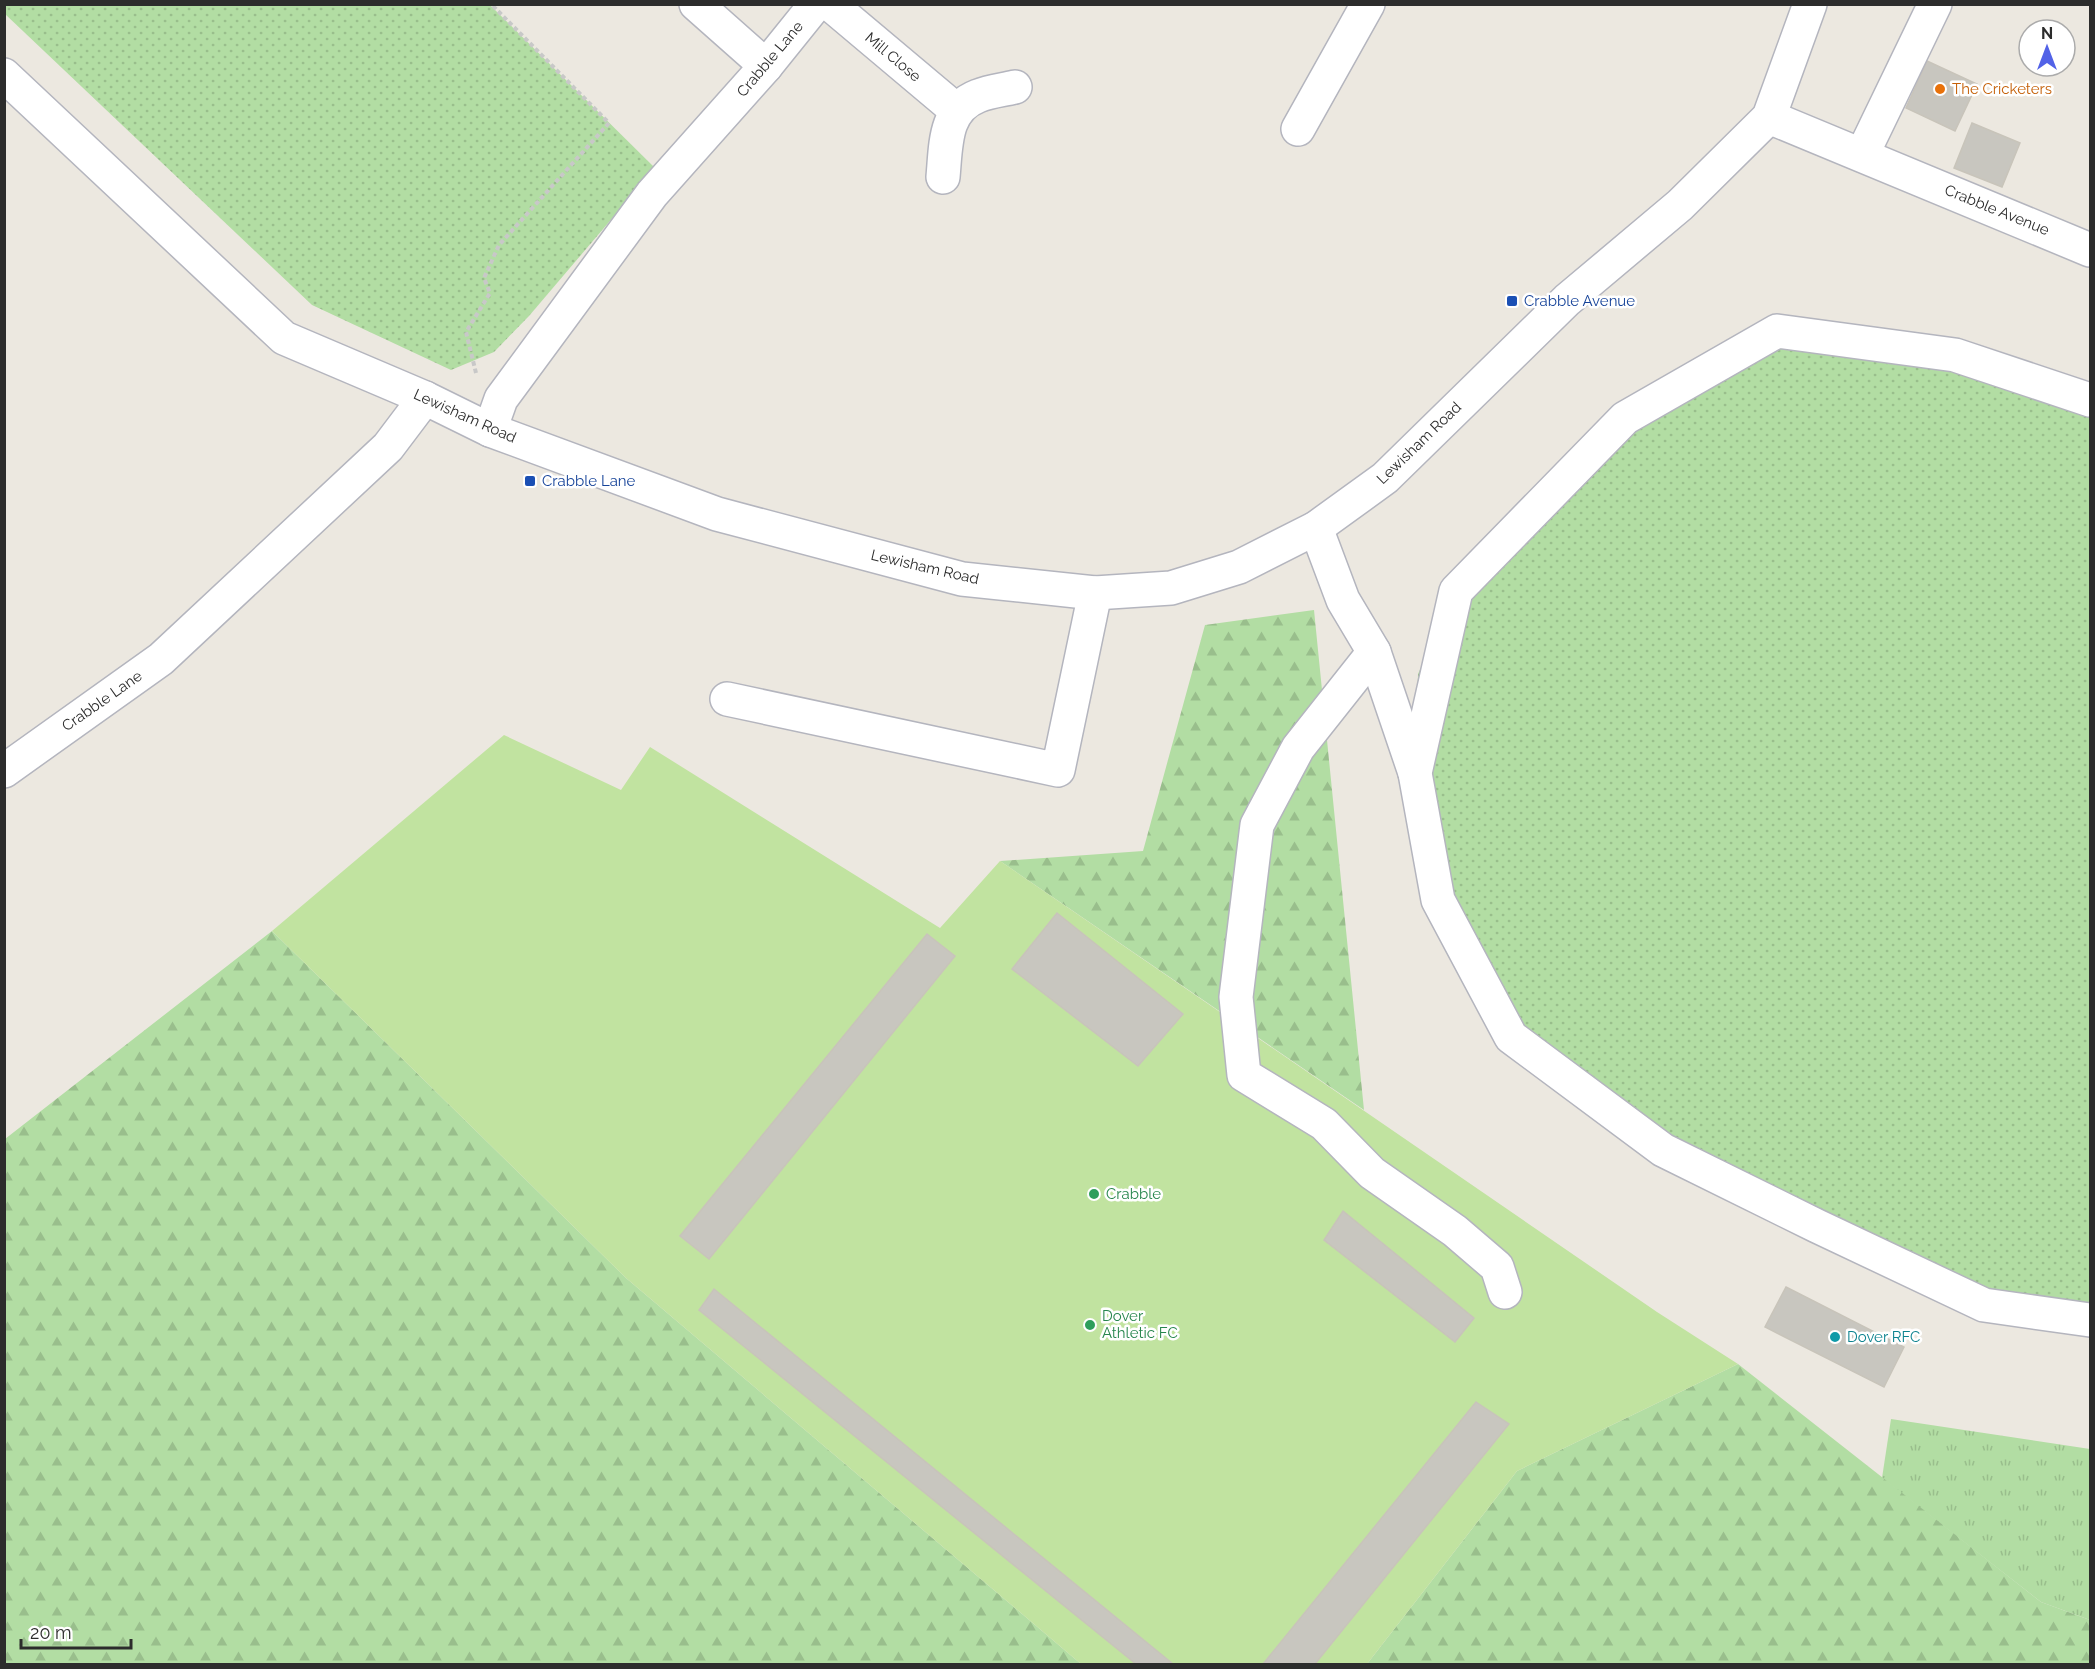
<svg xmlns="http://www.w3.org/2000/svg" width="2095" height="1669" font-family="Raleway,sans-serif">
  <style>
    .grass { fill: url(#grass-tufts) }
    .forest { fill: url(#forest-firs) }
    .park { fill: url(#park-dots) }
    .pitch { fill: #c1e3a0 }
    .building { fill: #c8c6bf; stroke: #c8c4ba; stroke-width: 1.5 }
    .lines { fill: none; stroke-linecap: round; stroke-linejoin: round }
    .minor-casing { stroke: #b4b5be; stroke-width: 36 }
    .path { stroke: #c8c8c8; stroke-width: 4; stroke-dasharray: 4.5 3; stroke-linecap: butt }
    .minor { stroke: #fff; stroke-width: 33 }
    .food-dot { fill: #e8710a; stroke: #fff; stroke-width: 2 }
    .transit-dot { fill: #1a4fb4; stroke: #fff; stroke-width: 2 }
    .leisure-dot { fill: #2e9e5b; stroke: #fff; stroke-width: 2 }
    .culture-dot { fill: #0f9aa8; stroke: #fff; stroke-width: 2 }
    .labels { text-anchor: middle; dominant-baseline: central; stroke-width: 5; stroke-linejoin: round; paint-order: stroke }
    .street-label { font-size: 15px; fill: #2c2c2c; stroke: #fff }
    .food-label { font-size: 15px; fill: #c56008; stroke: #fff; text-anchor: start }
    .transit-label { font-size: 15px; fill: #164399; stroke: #fff; text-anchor: start }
    .leisure-label { font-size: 15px; fill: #27864d; stroke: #fff; text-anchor: start }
    .culture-label { font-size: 15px; fill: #0d838f; stroke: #fff; text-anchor: start }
  </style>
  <defs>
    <pattern id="grass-tufts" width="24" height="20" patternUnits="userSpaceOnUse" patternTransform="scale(1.5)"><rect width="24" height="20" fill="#b2dda3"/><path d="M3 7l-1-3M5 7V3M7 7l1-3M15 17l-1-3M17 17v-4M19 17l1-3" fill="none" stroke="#99be8c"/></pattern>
    <pattern id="forest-firs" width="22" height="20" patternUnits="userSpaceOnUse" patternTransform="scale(1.5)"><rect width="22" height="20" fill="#b2dda3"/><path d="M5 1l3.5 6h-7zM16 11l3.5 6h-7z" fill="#99be8c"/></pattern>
    <pattern id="park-dots" width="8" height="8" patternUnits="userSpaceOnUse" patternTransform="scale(1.5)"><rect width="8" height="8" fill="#b2dda3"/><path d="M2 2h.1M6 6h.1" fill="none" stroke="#99be8c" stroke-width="1.8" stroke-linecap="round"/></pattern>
  </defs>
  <rect width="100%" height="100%" fill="#ece8e0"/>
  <polygon class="grass" points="1891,1419 2090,1449 2090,1620 2041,1602 1882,1478"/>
  <g class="forest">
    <polygon points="1314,610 1364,1110 1000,861 1143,851 1205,625"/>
    <polygon points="272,931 626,1278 1081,1664 5,1664 5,1139"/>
    <polygon points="1738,1364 2041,1602 2090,1620 2090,1664 1367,1664 1517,1471"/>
  </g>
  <g class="park">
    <polygon points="4,5 490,5 655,168 529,316 494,352 451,370 312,305 5,14"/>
    <polygon points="1769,331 2090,400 2090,1320 1984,1305 1817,1226 1511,1037 1438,900 1415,773 1418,674 1456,591 1625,418"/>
  </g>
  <polygon class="pitch" points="504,735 621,790 650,747 940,928 1000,861 1657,1312 1738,1364 1517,1471 1367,1664 1081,1664 626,1278 272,931"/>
  <g class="building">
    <polygon points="1927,61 1977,84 1955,131 1906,108"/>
    <polygon points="1972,123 2020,143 2002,187 1954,168"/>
    <polygon points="1057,913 1183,1014 1138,1066 1012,969"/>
    <polygon points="927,934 955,956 709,1259 680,1236"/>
    <polygon points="1343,1211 1474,1318 1455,1342 1324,1240"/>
    <polygon points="1786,1287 1904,1347 1884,1387 1765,1327"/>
    <polygon points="714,1289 1173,1664 1136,1664 699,1310"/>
    <polygon points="1476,1402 1509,1424 1315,1664 1263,1664"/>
  </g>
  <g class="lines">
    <defs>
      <g id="minor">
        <polyline points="696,4 766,66"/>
        <polyline points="830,4 956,110"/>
        <polyline points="4,75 284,338 425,398 490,430 717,514 962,579 1095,593 1171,588 1239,567 1316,528 1385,478 1567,300 1680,205 1769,117 1810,4"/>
        <polyline points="1769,117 2090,250"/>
        <polyline points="1298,129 1368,4"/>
        <polyline points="1862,155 1935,4"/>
        <path d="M943,177C946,145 944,109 978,96C990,91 1003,90 1015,87"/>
        <polyline points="2090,400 1955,355 1777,331 1625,418 1456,591 1415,773 1438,900 1511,1037 1663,1150 1817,1226 1984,1305 2090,1320"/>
        <polyline points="490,430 501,399 652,194 766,66 816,4"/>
        <polyline points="1316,528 1343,600 1374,652 1298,748 1257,825 1236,997 1244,1075 1324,1124 1372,1173 1455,1231 1497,1267 1505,1292"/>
        <polyline points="1374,652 1415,773"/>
        <polyline points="727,699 1058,770 1095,593"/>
        <polyline points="4,771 161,659 388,447 425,398"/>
      </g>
    </defs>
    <use href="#minor" class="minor-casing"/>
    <polyline class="path" points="476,373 466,332 490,293 484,278 499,245 609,123 491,4"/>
    <use href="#minor" class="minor"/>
  </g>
  <circle class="food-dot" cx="1940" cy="89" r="6"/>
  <g class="transit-dot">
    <rect x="1506" y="295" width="12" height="12" rx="3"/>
    <rect x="524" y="475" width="12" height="12" rx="3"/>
  </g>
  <g class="leisure-dot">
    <circle cx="1094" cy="1194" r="6"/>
    <circle cx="1090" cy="1325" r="6"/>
  </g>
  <circle class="culture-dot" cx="1835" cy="1337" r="6"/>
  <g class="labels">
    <g class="street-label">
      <text transform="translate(893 57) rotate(40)">Mill Close</text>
      <text transform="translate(770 59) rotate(-50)">Crabble Lane</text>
      <text transform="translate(1997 210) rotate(22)">Crabble Avenue</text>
      <text transform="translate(465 416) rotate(24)">Lewisham Road</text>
      <text transform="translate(1419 443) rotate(-44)">Lewisham Road</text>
      <text transform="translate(925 567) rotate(13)">Lewisham Road</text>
      <text transform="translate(102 701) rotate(-35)">Crabble Lane</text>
    </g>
    <g class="food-label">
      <text x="1952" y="89">The Cricketers</text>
    </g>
    <g class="transit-label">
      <text x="1524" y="301">Crabble Avenue</text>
      <text x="542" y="481">Crabble Lane</text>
    </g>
    <g class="leisure-label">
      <text x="1106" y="1194">Crabble</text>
      <text x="1102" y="1316">Dover<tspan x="1102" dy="17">Athletic FC</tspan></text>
    </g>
    <g class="culture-label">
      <text x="1847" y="1337">Dover RFC</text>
    </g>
  </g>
  <rect width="2095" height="1669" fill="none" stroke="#2c2c2c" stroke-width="12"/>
  <g transform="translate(2047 48)"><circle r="28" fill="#ffffff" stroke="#ababab" stroke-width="1.5"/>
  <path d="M0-4.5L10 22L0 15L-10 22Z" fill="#5262e7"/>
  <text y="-9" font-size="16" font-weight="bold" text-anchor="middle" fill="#2c2c2c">N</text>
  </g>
  <path d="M21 1639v9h110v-9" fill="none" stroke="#2c2c2c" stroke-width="3"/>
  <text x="30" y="1639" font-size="18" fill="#2c2c2c" stroke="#ffffff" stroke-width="4.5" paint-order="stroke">20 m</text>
</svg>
